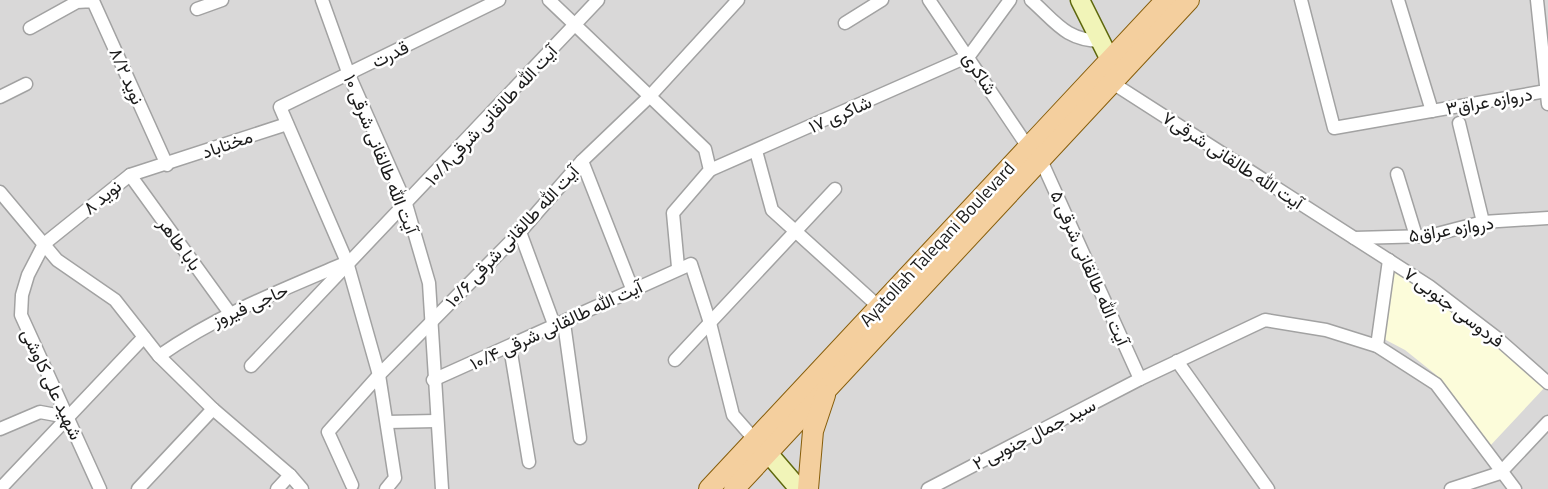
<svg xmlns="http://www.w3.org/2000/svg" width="1548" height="489" font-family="'Titillium Web',Vazirmatn,sans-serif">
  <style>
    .residential { fill: #d9d8d8 }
    .education { fill: #fcfcda }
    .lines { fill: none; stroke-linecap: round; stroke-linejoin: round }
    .street-casing { stroke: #a2a2a2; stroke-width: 15 }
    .secondary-casing { stroke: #5e680d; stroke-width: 21 }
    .primary-casing { stroke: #875e0b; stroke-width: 22 }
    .street { stroke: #fff; stroke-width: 12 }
    .secondary { stroke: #f1f4b8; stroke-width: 18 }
    .primary { stroke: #f4cf9e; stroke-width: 20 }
    .labels { text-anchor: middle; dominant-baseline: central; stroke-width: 5; stroke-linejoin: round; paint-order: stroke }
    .street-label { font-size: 18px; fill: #1b1b1b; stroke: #fff }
  </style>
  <rect width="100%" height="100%" fill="#ece8e1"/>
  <rect class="residential" x="0" y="0" width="1548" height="489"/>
  <polygon class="education" points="1395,269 1447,305 1546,386 1489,447 1454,396 1435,374 1405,350 1384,339"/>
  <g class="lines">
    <defs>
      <g id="street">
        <polyline points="322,0 349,75 406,204 429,283 442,489"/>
        <polyline points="549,0 705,149 710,170 673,213 678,267"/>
        <polyline points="929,0 1028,147"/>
        <path d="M1031,0C1056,22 1065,40 1101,41"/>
        <polyline points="1301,0 1334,128 1546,91"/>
        <polyline points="1398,0 1432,111"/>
        <polyline points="1537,0 1548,104"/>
        <polyline points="197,9 222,0"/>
        <polyline points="845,23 882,0"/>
        <polyline points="30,28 77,2 93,1 167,165"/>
        <polyline points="1111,82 1429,286 1497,338 1548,383"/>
        <polyline points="0,97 26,84"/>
        <polyline points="1459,123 1483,222"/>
        <polyline points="756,151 772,210 878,306"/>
        <polyline points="1040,158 1140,379"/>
        <polyline points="582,161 633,291"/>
        <polyline points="710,170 969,56 1010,0"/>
        <polyline points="1397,174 1416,236"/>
        <polyline points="130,175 229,312"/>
        <polyline points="0,192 57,260 115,300 159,356 213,409 290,475 302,489"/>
        <polyline points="520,232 555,327"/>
        <polyline points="1354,238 1429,236 1483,222 1548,218"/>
        <polyline points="564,323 580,438"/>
        <polyline points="1377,346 1389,260"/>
        <polyline points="510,347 529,462"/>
        <path d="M159,356C216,316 279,291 343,264"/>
        <polyline points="675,360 835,189"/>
        <polyline points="1177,361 1268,489"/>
        <polyline points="251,366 598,0"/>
        <polyline points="433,380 691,264 710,323 733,415 755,440"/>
        <polyline points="387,422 436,421"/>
        <polyline points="0,429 40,412 67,417"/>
        <polyline points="352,485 328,432 379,375 520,232 582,161 650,96 738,0"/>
        <polyline points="0,489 144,337"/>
        <polyline points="100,489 21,315 22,295 28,275 44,244 130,175 287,124"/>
        <polyline points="138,489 213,409"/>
        <polyline points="277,489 290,475"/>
        <polyline points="386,489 395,478 379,375 347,262 280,107 499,0"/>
        <polyline points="928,489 1140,379 1265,320 1326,330 1377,346 1436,384 1515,489"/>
        <polyline points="1451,489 1500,473 1548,422"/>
      </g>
      <g id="secondary">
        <polyline points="1080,0 1110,60"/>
        <polyline points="768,453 799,489"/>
      </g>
      <g id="primary">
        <polyline points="709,489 1166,0"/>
        <polyline points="734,489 1189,0"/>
        <polyline points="808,489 813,431 825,395"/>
      </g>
    </defs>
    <use href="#street" class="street-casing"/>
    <use href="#secondary" class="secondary-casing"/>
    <use href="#primary" class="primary-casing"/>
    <use href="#street" class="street"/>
    <use href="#secondary" class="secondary"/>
    <use href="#primary" class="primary"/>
  </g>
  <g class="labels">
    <g class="street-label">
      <text transform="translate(390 54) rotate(-26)">قدرت</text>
      <text transform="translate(980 73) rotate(57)">شاکری</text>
      <text transform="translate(127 76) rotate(66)">نوید ۸/۲</text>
      <text transform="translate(1489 101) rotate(-10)">دروازه عراق۳</text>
      <text transform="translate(840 114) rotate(-24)">شاکری ۱۷</text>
      <text transform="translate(491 115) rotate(-47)">آیت الله طالقانی شرقی۱۰/۸</text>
      <text transform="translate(227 144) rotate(-19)">مختاباد</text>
      <text transform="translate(381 154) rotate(68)">آیت الله طالقانی شرقی ۱۰</text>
      <text transform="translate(1233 160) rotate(33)">آیت الله طالقانی شرقی۷</text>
      <text transform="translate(102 197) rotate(-39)">نوید ۸</text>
      <text transform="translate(1451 229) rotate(-9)">دروازه عراق۵</text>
      <text transform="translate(512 236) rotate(-47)">آیت الله طالقانی شرقی ۱۰/۶</text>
      <text transform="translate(180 244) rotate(54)">بابا طاهر</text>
      <text transform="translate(937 244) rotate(-47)">Ayatollah Taleqani Boulevard</text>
      <text transform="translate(1090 268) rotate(66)">آیت الله طالقانی شرقی ۵</text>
      <text transform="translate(250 305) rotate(-24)">حاجی فیروز</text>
      <text transform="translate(1454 307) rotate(37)">فردوسی جنوبی ۷</text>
      <text transform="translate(556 325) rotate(-25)">آیت الله طالقانی شرقی ۱۰/۴</text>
      <text transform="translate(52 384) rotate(65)">شهید علی کاوشی</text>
      <text transform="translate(1034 434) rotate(-27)">سید جمال جنوبی ۲</text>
    </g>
  </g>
</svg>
